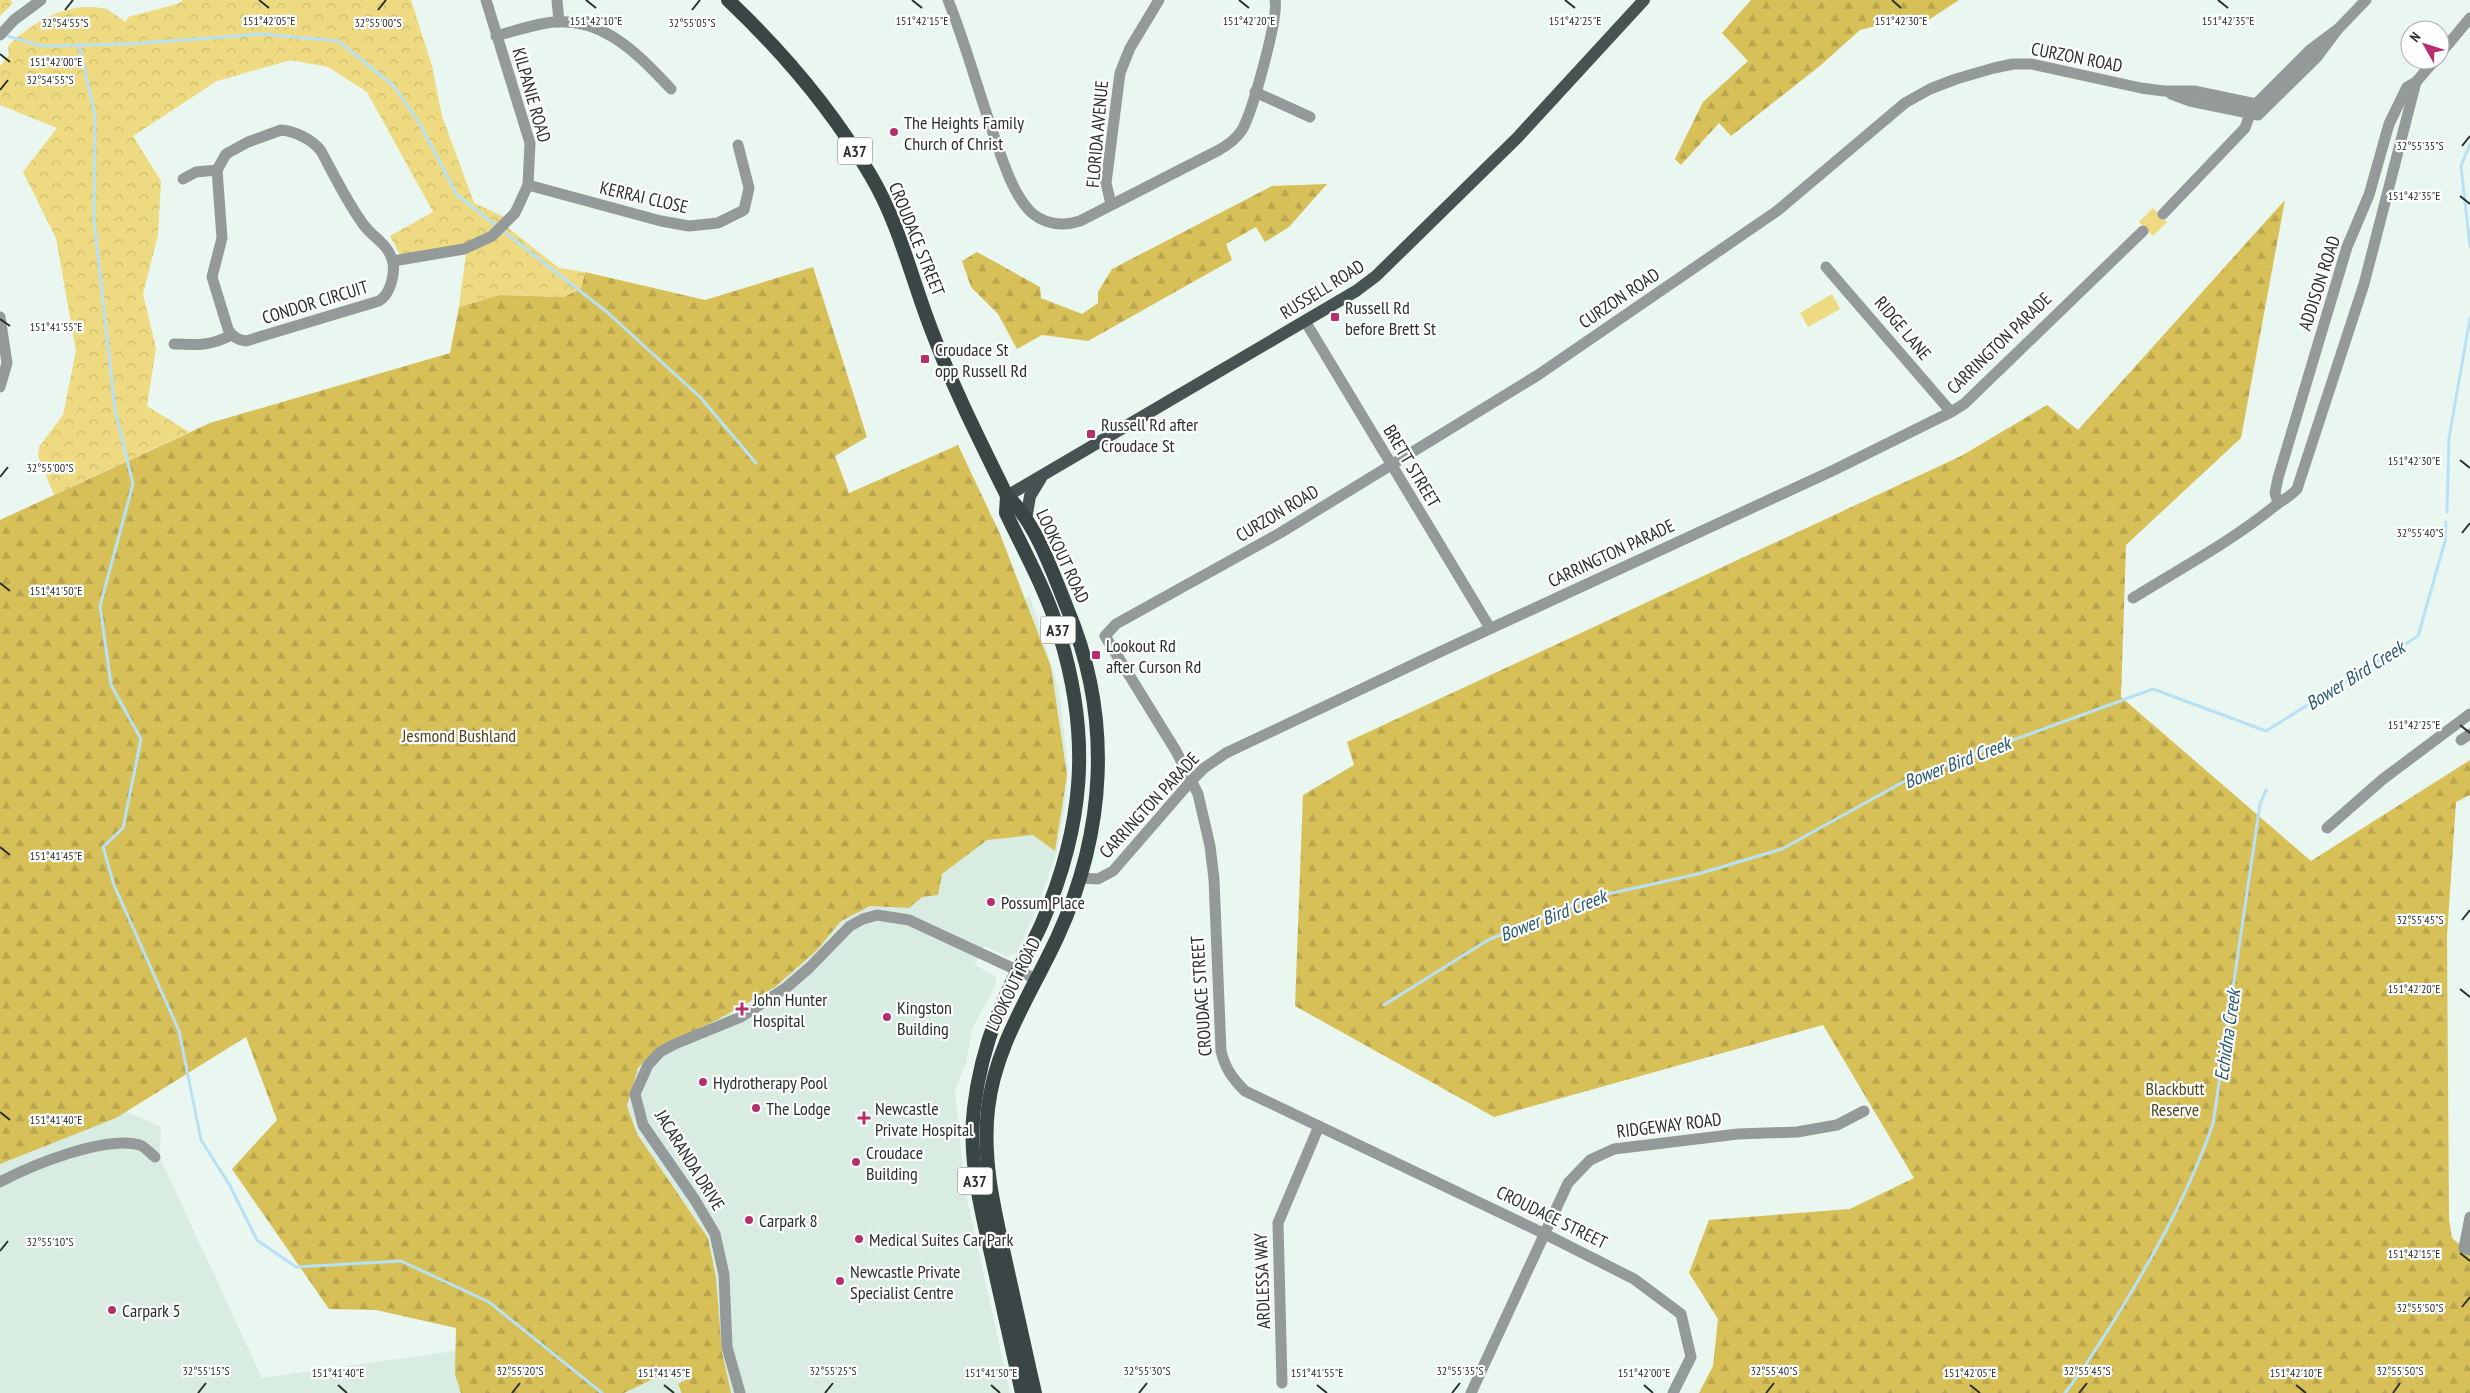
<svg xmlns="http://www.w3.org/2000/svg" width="2470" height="1393" font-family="'PT Sans Narrow',sans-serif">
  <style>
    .built { fill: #d8ece2 }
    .grass { fill: #eeda80 }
    .forest { fill: url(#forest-firs) }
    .park { fill: url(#park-crowns) }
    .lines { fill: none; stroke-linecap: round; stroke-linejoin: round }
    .stream { stroke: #b8e1f5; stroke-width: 3 }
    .minor { stroke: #949a9a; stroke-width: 11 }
    .primary { stroke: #475252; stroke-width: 12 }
    .trunk { stroke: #3a4646; stroke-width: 14 }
    .ticks { fill: none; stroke: #2b302d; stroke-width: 2 }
    .poi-dot { fill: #b72e6d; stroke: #fff; stroke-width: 2 }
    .labels { text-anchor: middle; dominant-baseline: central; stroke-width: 4.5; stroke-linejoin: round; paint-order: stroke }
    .shield { fill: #fff; stroke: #6b6e6c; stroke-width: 1 }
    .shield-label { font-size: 16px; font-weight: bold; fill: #2b302d }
    .street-label { font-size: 18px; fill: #2b302d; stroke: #fff }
    .poi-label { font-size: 18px; fill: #2b302d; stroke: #fff; text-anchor: start }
    .park-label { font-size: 18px; fill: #50461b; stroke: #fff }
    .water-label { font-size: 19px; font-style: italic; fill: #295a6f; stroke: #fff }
    .ticks-label { font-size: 12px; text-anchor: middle; fill: #2b302d; stroke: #fff; stroke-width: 4.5; stroke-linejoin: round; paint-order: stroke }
  </style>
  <defs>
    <pattern id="forest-firs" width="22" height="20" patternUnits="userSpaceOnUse" patternTransform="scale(1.25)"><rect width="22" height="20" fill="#d7c058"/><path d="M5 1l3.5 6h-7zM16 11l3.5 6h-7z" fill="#b9a54d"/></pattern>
    <pattern id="park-crowns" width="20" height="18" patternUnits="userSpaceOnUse" patternTransform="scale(1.25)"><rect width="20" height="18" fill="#eeda80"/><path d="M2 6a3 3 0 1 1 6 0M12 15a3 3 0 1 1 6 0" fill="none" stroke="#ccbb6f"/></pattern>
  </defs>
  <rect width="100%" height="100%" fill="#eaf7f0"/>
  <polygon class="built" points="1030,596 1059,690 1068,766 1065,807 1057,851 1039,903 1017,953 1006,956 984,946 975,965 997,977 994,988 972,1029 966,1063 955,1090 965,1190 1010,1393 0,1393 0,1056 161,1127 160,1158 262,1378 568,1335 447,746 886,666"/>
  <g class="grass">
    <polygon points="2153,208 2167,222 2153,236 2139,222"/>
    <polygon points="1832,294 1840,309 1808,327 1800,313"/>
  </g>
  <g class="forest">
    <polygon points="1751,0 1959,0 1921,25 1898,20 1860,30 1821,65 1731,136 1719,123 1681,165 1675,159 1703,102 1748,61 1722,33"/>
    <polygon points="1327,184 1289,227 1265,242 1256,227 1226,244 1232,260 1088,341 1042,335 1017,349 998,314 971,287 962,261 977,252 1040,287 1041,298 1082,314 1098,303 1098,292 1112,269 1272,186"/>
    <polygon points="2285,200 2241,438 2126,545 2121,697 2311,861 2470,760 2470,795 2456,802 2447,936 2449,1219 2452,1238 2464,1248 2470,1257 2470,1393 1699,1393 1713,1366 1718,1319 1689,1273 1709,1220 1850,1209 1914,1178 1823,1025 1494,1117 1295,1006 1303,795 1354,765 1347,742 1961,456 2047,405 2078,430"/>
    <polygon points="813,267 867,437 835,456 849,493 958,445 1000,534 1051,667 1067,775 1055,851 1033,835 987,840 942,874 938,895 922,897 909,908 870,906 841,921 816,951 775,987 717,1020 657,1048 638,1068 627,1106 637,1134 708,1238 716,1278 722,1352 731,1393 682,1393 678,1384 687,1379 680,1366 624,1393 461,1393 455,1374 456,1328 376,1310 329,1309 232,1169 277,1120 246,1037 116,1118 0,1164 0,520 210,423 450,353 459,307 499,295 564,297 581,288 585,272 705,300"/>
  </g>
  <g class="park">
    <polygon points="0,0 10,0 13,3 0,16"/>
    <path d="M183,0H411L432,66L442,116L474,203L504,217L482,237L463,245L401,257L390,236L433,212L367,92L328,67L291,60L217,81L133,136L161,181L158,235L143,294L156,348L147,406L189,432L54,495L38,456L39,447L63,415L76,351L56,238L23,172L57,128L0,105V66L9,55L8,46C33,21 70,0 107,9C113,13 120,18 126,22L128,17L177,4Z"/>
    <polygon points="507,227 559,268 585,272 581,288 564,297 499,295 459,307 466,254"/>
  </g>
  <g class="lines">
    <g class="stream">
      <polyline points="4,35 41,46 129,44 262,34 338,41 393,85 420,124 457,195 498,227"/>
      <polyline points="79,45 95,115 94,219 115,410 133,484 100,606 111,685 141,739 123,828 103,847 114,885 179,1031 201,1140 229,1184 257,1240 296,1267 401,1261 489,1302 602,1393"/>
      <polyline points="2470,144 2461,166 2470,247"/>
      <polyline points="503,231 607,312 700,397 756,463"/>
      <polyline points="2447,512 2449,438 2470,318"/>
      <polyline points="1384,1005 1488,940 1590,898 1698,874 1782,849 1914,776 2153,689 2266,731 2418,636 2445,541 2446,522"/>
      <path d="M2065,1393C2088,1364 2107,1332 2126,1301C2160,1244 2191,1187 2213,1124L2260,804L2266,790"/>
    </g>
    <g class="minor">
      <polyline points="557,0 559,22"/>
      <path d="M948,0C965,42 977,87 992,130C1001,155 1010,188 1028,209C1041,224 1062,227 1080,221L1219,150C1228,145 1236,139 1242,130C1252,113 1279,17 1275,0"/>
      <polyline points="0,35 14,20 41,0"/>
      <path d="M496,36C511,32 526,27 541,24C599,12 635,51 671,89"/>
      <polyline points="2440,54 2470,18"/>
      <polyline points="1255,92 1310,117"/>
      <polyline points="2171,94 2190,101 2258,115 2317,57 2338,29 2366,0"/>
      <path d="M281,130C295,131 313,140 321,151C334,175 347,202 363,224C372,237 387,243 392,259C396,271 391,294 379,301L246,341C238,340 232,337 228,329L212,277L222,238L217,170L226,154L248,142Z"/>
      <polyline points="183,179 196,172 217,170"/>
      <polyline points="528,185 661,221 689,226 718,223 744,210 749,188 738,145"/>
      <polyline points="1111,204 1106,183 1120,73 1130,48 1159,0"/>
      <polyline points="2163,214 2245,128 2250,114"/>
      <polyline points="393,261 464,249 492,236 515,213 528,185 530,143 486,0"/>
      <polyline points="1826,267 1951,412"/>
      <polyline points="0,317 7,363 0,387"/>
      <polyline points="1305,321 1490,628"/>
      <path d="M174,344C195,345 212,346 231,335"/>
      <polyline points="2278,503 2275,493 2278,478 2347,247 2369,195 2389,124 2407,87 2416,82 2435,60"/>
      <path d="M2133,598C2181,568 2232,541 2276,505C2284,499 2290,497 2297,489L2364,284L2416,82"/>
      <polyline points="2461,740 2470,734"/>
      <polyline points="2327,828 2383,779 2470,714"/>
      <polyline points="1081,878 1098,879 1113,871 1191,781 1204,768 1226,753 1444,650 1834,470 1951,412 1964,404 2143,231"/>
      <path d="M0,1182C32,1165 105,1135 140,1145C145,1147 150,1153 155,1157"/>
      <polyline points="2470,1217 2464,1248 2470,1250"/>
      <polyline points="1282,1383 1278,1223 1319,1126"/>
      <polyline points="740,1393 727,1347 724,1275 715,1234 695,1200 643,1125 635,1094 648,1065 660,1052 675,1044 741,1017 787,987 809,968 850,926 863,919 877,915 909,920 1036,979"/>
      <polyline points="1471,1393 1568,1183 1590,1160 1614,1149 1738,1134 1797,1132 1837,1125 1864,1111"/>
      <path d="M1673,1393L1691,1357L1681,1314L1634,1279L1545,1234L1245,1091C1232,1078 1225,1068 1221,1051L1214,879L1210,846L1198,794L1176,751L1105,636L1116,624L1280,533L1538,375L1777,211L1905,103L1930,89L1956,79L1994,68L2013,64H2032L2141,88L2164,91H2194L2256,104L2310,50L2338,29"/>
    </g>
    <g class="primary">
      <polyline points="1007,496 1356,291 1376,276 1517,138 1644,0"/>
      <polyline points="1026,520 1030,496 1041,478"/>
    </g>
    <g class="trunk">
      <path d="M728,0C782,51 833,111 871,176C900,225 912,281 933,334C954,390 981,443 1007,496C1035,521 1053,573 1067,608C1113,717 1106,832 1057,938C1031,994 995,1046 988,1109C982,1162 995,1212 1006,1263C1016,1307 1025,1350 1035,1393"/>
      <path d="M1007,496L1006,513C1025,553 1048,594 1060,636C1091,738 1084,825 1042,923C1032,946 1019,966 1009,989C991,1026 979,1066 974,1108C968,1159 981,1209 992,1258C1002,1303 1012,1348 1022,1393"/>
    </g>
  </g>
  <path class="ticks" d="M259,0L269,8M586,0L596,8M912,0L922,8M1239,0L1249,8M1565,0L1575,8M1892,0L1901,8M2218,0L2228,8M65,10L73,0M378,10L386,0M692,10L700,0M0,54L10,62M0,90L8,80M2462,146L2470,136M2460,196L2470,204M0,319L10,326M2460,460L2470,468M0,477L8,467M2462,533L2470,523M0,583L10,591M2460,725L2470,733M0,847L10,855M2462,920L2470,910M2460,989L2470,997M0,1112L10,1120M0,1251L8,1241M2460,1253L2470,1261M2462,1307L2470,1297M338,1385L347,1393M664,1385L674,1393M991,1385L1000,1393M1317,1385L1327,1393M1644,1385L1653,1393M1970,1385L1980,1393M2296,1385L2306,1393M198,1393L206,1383M512,1393L520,1383M825,1393L833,1383M1139,1393L1147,1383M1452,1393L1460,1383M1766,1393L1774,1383M2079,1393L2087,1383M2393,1393L2400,1383"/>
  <g class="poi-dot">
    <circle cx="894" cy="132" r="5"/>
    <rect x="1330" y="312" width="10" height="10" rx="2.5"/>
    <rect x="920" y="354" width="10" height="10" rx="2.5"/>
    <rect x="1086" y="429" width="10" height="10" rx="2.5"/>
    <rect x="1091" y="650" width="10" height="10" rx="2.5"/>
    <circle cx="991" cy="902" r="5"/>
    <path d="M739.5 1001.5h5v5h5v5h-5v5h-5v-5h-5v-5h5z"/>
    <circle cx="887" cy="1017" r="5"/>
    <circle cx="703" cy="1082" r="5"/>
    <circle cx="756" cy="1108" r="5"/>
    <path d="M861.5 1110.5h5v5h5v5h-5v5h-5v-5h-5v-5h5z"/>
    <circle cx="856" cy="1162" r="5"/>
    <circle cx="749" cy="1220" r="5"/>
    <circle cx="859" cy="1239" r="5"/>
    <circle cx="840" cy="1281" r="5"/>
    <circle cx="112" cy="1310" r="5"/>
  </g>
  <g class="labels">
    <g class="shield">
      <rect x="837.5" y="137.5" width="35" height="27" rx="4"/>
      <rect x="1040.5" y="616.5" width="35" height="27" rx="4"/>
      <rect x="957.5" y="1167.5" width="35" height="27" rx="4"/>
    </g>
    <g class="shield-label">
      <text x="855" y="151">A37</text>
      <text x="1058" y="630">A37</text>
      <text x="975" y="1181">A37</text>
    </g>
    <g class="street-label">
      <text transform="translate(2077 57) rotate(11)">CURZON ROAD</text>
      <text transform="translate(532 95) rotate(74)">KILPANIE ROAD</text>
      <text transform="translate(1097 134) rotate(-85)">FLORIDA AVENUE</text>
      <text transform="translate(644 197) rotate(13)">KERRAI CLOSE</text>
      <text transform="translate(917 239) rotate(68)">CROUDACE STREET</text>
      <text transform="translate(2319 283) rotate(-72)">ADDISON ROAD</text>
      <text transform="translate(1322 289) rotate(-32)">RUSSELL ROAD</text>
      <text transform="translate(1619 298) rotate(-34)">CURZON ROAD</text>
      <text transform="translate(315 302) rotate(-17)">CONDOR CIRCUIT</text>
      <text transform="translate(1903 328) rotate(50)">RIDGE LANE</text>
      <text transform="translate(1999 343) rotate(-44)">CARRINGTON PARADE</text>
      <text transform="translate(1412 466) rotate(59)">BRETT STREET</text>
      <text transform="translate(1277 513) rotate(-31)">CURZON ROAD</text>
      <text transform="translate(1611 553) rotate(-25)">CARRINGTON PARADE</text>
      <text transform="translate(1063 556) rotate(65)">LOOKOUT ROAD</text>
      <text transform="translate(1149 805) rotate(-47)">CARRINGTON PARADE</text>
      <text transform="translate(1013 984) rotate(-64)">LOOKOUT ROAD</text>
      <text transform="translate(1201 996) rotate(-94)">CROUDACE STREET</text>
      <text transform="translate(1669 1125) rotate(-7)">RIDGEWAY ROAD</text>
      <text transform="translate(690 1160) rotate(58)">JACARANDA DRIVE</text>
      <text transform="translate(1552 1217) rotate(26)">CROUDACE STREET</text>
      <text transform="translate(1262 1281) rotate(-92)">ARDLESSA WAY</text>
    </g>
    <g class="poi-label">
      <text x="904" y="122">The Heights Family<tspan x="904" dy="21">Church of Christ</tspan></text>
      <text x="1345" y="307">Russell Rd<tspan x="1345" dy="21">before Brett St</tspan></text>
      <text x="935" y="349">Croudace St<tspan x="935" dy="21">opp Russell Rd</tspan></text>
      <text x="1101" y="424">Russell Rd after<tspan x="1101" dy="21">Croudace St</tspan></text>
      <text x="1106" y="645">Lookout Rd<tspan x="1106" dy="21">after Curson Rd</tspan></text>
      <text x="1001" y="902">Possum Place</text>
      <text x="753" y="999">John Hunter<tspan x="753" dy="21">Hospital</tspan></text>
      <text x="897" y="1007">Kingston<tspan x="897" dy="21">Building</tspan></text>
      <text x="713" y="1082">Hydrotherapy Pool</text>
      <text x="766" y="1108">The Lodge</text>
      <text x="875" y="1108">Newcastle<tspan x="875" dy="21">Private Hospital</tspan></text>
      <text x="866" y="1152">Croudace<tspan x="866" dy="21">Building</tspan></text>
      <text x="759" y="1220">Carpark 8</text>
      <text x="869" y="1239">Medical Suites Car Park</text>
      <text x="850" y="1271">Newcastle Private<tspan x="850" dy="21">Specialist Centre</tspan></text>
      <text x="122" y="1310">Carpark 5</text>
    </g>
    <g class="park-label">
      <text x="459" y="735">Jesmond Bushland</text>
      <text x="2175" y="1088">Blackbutt<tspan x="2175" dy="21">Reserve</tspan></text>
    </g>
    <g class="water-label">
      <text transform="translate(2355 675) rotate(-32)">Bower Bird Creek</text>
      <text transform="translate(1957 762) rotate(-21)">Bower Bird Creek</text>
      <text transform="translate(1553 915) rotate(-21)">Bower Bird Creek</text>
      <text transform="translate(2227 1035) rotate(-82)">Echidna Creek</text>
    </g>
  </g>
  <g class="ticks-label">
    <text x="1249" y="25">151°42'20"E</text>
    <text x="269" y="25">151°42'05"E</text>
    <text x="596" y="25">151°42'10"E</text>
    <text x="922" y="25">151°42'15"E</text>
    <text x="1575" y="25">151°42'25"E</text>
    <text x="1901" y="25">151°42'30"E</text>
    <text x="2228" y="25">151°42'35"E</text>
    <text x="65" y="27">32°54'55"S</text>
    <text x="378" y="27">32°55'00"S</text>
    <text x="692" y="27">32°55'05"S</text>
    <text x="56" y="66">151°42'00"E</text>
    <text x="50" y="84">32°54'55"S</text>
    <text x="2420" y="150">32°55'35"S</text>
    <text x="2414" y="200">151°42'35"E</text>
    <text x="56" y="331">151°41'55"E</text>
    <text x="2414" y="465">151°42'30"E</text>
    <text x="50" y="472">32°55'00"S</text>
    <text x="2420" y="537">32°55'40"S</text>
    <text x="56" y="595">151°41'50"E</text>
    <text x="2414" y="729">151°42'25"E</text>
    <text x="56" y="860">151°41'45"E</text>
    <text x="2420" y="924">32°55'45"S</text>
    <text x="2414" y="993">151°42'20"E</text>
    <text x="56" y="1124">151°41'40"E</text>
    <text x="50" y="1246">32°55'10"S</text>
    <text x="2414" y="1258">151°42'15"E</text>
    <text x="2420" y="1312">32°55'50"S</text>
    <text x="206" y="1375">32°55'15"S</text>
    <text x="520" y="1375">32°55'20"S</text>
    <text x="833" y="1375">32°55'25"S</text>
    <text x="1147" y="1375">32°55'30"S</text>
    <text x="1460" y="1375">32°55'35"S</text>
    <text x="1774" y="1375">32°55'40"S</text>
    <text x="2087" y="1375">32°55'45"S</text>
    <text x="2400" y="1375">32°55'50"S</text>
    <text x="338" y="1377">151°41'40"E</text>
    <text x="664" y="1377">151°41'45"E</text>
    <text x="991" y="1377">151°41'50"E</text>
    <text x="1317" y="1377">151°41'55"E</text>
    <text x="1644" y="1377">151°42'00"E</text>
    <text x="1970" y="1377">151°42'05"E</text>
    <text x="2296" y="1377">151°42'10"E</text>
  </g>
  <g transform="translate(2425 45) rotate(309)"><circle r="24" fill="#ffffff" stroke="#aaacab"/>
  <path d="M0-4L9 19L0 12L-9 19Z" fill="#b72e6d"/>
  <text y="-8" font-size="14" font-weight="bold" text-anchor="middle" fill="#2b302d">N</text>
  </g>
</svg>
